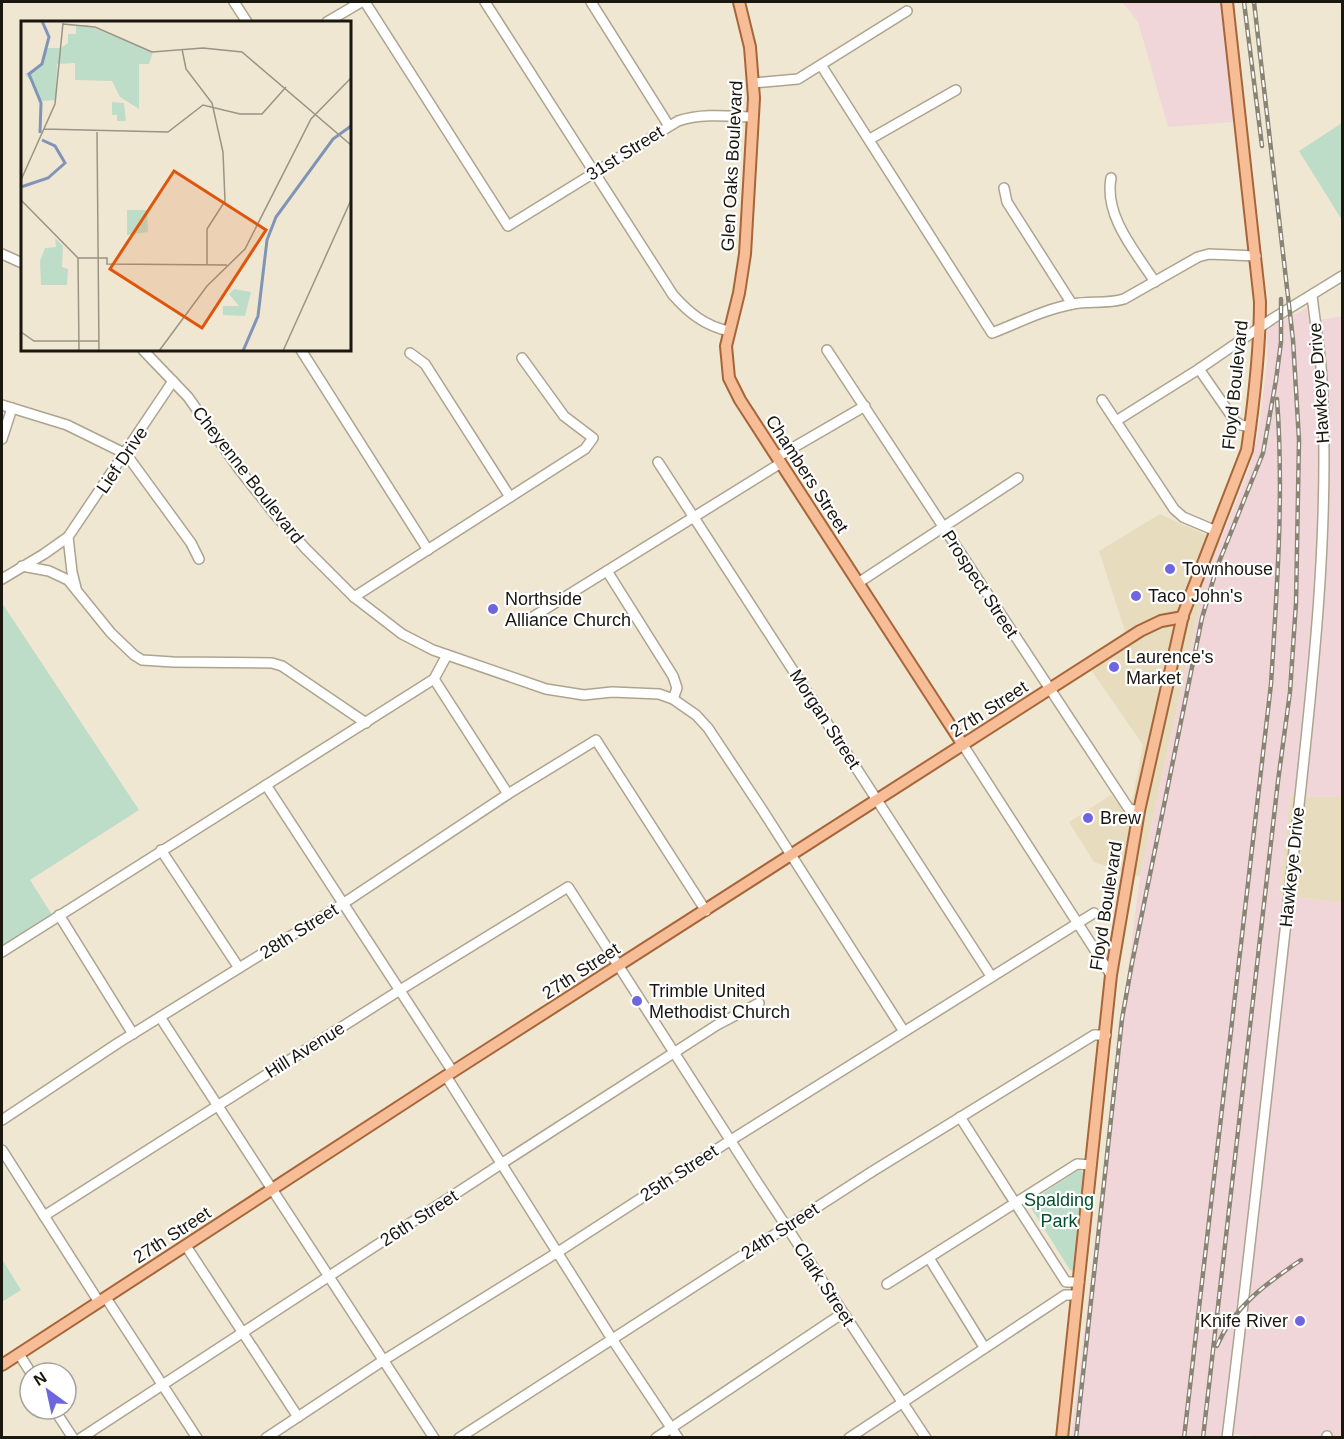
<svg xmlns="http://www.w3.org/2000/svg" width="1344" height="1439" font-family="Arial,sans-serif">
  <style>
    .built { fill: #e8dcbf }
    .industrial { fill: #f1d6d9 }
    .green { fill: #beddc9 }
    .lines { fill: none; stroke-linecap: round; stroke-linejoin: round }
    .minor-casing { stroke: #ada490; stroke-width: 12 }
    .major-casing { stroke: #a66639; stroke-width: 14 }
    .minor { stroke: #fff; stroke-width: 9 }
    .major { stroke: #f7bd96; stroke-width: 10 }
    .rail-casing { stroke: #8a8475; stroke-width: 4.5 }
    .rail { stroke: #fff; stroke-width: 2; stroke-dasharray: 7; stroke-linecap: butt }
    .poi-dot { fill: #6e66e0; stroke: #fff; stroke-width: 2 }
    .labels { text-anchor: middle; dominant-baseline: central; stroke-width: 4.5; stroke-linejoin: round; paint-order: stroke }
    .street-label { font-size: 18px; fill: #1a170f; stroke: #fff }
    .poi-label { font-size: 18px; fill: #1a170f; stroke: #fff; text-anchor: start }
    .park-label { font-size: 18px; fill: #024e2d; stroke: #fff }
    .inset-river { fill: none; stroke: #8094b8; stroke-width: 3 }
    .inset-road { fill: none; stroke: #9a9484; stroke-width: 1.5 }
    .view { fill: #de560c; fill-opacity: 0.15; stroke: #de560c; stroke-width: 3 }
    .inset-edge { fill: none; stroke: #1a170f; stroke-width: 3 }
  </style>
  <rect width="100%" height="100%" fill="#f0e7d2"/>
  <g class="built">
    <polygon points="1160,514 1221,542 1206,577 1140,877 1094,862 1069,822 1111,795 1129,816 1143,745 1085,661 1126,634 1099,551"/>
    <polygon points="1290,796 1342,797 1342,903 1279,895"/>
  </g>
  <g class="industrial">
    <polygon points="1122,2 1234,2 1247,121 1168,127 1138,22"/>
    <polygon points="1307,308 1309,322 1342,316 1342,797 1290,796 1279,895 1342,903 1342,1437 1279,1438 1222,1433 1221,1438 1071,1438 1139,883 1206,577 1248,472 1258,435 1267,362 1267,328"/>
  </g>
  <g class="green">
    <polygon points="1342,123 1342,220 1299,151"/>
    <polygon points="2,603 139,810 30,880 54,918 2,952"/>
    <polygon points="1079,1170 1085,1174 1074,1271 1070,1270 1028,1203"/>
    <polygon points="2,1259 21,1290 2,1302"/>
  </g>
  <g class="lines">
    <defs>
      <g id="minor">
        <polyline points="234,2 247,22"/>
        <path d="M365,2L508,226L678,121C702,113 727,116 753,117"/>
        <path d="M485,2L673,295C689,313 705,326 729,331"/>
        <polyline points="591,2 669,126"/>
        <polyline points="327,22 361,2"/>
        <path d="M821,65L992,333C1018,323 1045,309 1073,304C1090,301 1107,304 1124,299L1198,257L1209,254L1256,256"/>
        <polyline points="753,83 798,79 907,11"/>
        <polyline points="870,139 956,90"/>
        <path d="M1111,178C1104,216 1135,251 1155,282"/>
        <polyline points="1004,188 1007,202 1072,304"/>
        <polyline points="2,254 22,263"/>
        <polyline points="143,350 188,397 239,469 277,517 306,549 354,597 402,634 433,650 546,689 584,695 612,692 659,694 673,699 696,715 708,728 763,811 903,1030"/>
        <polyline points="301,350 428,550"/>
        <polyline points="827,350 1129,809 1139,811"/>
        <polyline points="410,353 425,364 510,497"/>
        <polyline points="1199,369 1235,421 1241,425 1250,427"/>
        <polyline points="1102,400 1174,509 1183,517 1216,531"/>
        <polyline points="2,405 67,425 126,454 191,543 199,559"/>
        <polyline points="1116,421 1199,369 1272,319 1342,276"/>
        <polyline points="2,439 12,408"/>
        <polyline points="777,457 865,406"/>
        <polyline points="658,462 991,976"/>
        <polyline points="68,537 72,572 76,588"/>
        <polyline points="22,566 49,571 68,580 111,633 134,655 142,660 173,662 272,663 282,666 366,723"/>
        <polyline points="607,571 673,676 677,688 673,699"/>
        <polyline points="2,579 44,554 68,537 173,381"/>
        <polyline points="858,583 1018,478"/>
        <polyline points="354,597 585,449 593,438 564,416 522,358"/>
        <polyline points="531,618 781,463"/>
        <polyline points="434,679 508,794"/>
        <polyline points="963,745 1111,975"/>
        <polyline points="266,785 453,1072"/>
        <polyline points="161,850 239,968"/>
        <polyline points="59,915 133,1034"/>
        <polyline points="2,952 434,679 447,655"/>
        <polyline points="160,1017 434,1438"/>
        <polyline points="446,1076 612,1339 678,1438"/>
        <polyline points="960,1117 1066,1282 1079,1282"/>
        <polyline points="2,1120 118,1043 344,903 508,794 596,740 706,911"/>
        <polyline points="2,1150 99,1302"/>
        <polyline points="44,1216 400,990 568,887 759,1185 926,1438"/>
        <polyline points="186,1246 298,1417"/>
        <polyline points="929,1258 984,1347"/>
        <polyline points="887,1284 1077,1164 1091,1165"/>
        <polyline points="106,1298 197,1438"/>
        <polyline points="19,1354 31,1373"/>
        <polyline points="54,1409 73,1438"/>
        <polyline points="81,1438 501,1164 717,1025 759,1003"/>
        <polyline points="266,1438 384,1360 558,1252 731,1140 1094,913"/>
        <polyline points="459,1438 873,1171 1094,1035 1106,1035"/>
        <polyline points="656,1438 843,1313"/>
        <polyline points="849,1438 1065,1295 1077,1295"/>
        <path d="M1227,1438C1250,1254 1269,1071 1290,887C1308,719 1331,550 1322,381C1321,353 1315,324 1312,295"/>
        <polyline points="1327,1438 1327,1436"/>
      </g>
      <g id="major">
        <polyline points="739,2 750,47 754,98 745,254 739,293 726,346 729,378 740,400 963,745"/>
        <polyline points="2,1365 446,1076 1140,631 1161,621 1183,617"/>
        <path d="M1062,1438L1111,975L1139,811L1183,615L1247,450C1254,401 1260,351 1260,302L1227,2"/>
      </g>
    </defs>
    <use href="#minor" class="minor-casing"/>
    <use href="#major" class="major-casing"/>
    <use href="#minor" class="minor"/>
    <use href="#major" class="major"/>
    <defs>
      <g id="rail">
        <polyline points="1244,2 1262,146"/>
        <path d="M1217,1346C1233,1307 1267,1283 1301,1260"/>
        <polyline points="1076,1438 1122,1019 1132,963 1202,618 1217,567 1263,453 1276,380 1281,342 1281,299"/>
        <path d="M1184,1438L1271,684C1277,589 1284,494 1277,399"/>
        <polyline points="1203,1438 1278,781 1290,692 1296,603 1299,440 1293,340 1254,2"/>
      </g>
    </defs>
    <use href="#rail" class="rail-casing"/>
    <use href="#rail" class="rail"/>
  </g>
  <g class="poi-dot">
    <circle cx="1170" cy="569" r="6"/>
    <circle cx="1136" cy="596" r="6"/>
    <circle cx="493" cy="609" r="6"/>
    <circle cx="1114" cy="667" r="6"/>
    <circle cx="1088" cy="818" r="6"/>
    <circle cx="637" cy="1001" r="6"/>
    <circle cx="1300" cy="1321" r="6"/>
  </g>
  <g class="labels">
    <g class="street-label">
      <text transform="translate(625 153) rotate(-32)">31st Street</text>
      <text transform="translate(732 166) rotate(-87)">Glen Oaks Boulevard</text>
      <text transform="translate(1319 383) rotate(-94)">Hawkeye Drive</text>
      <text transform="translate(1235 385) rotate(-84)">Floyd Boulevard</text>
      <text transform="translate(122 460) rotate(-56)">Lief Drive</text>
      <text transform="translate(807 474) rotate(57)">Chambers Street</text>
      <text transform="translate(248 475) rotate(52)">Cheyenne Boulevard</text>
      <text transform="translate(980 584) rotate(57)">Prospect Street</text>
      <text transform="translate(989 709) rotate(-33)">27th Street</text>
      <text transform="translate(825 719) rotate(57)">Morgan Street</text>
      <text transform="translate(1292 867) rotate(-84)">Hawkeye Drive</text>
      <text transform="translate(1106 906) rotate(-81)">Floyd Boulevard</text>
      <text transform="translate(299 931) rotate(-32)">28th Street</text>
      <text transform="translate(581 971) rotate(-33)">27th Street</text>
      <text transform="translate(305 1050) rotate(-32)">Hill Avenue</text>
      <text transform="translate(679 1173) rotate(-33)">25th Street</text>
      <text transform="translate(419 1218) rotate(-33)">26th Street</text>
      <text transform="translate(780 1231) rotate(-33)">24th Street</text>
      <text transform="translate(172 1235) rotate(-33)">27th Street</text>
      <text transform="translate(824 1284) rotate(57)">Clark Street</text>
    </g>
    <g class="poi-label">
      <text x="1182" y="569">Townhouse</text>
      <text x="1148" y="596">Taco John's</text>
      <text x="505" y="599">Northside<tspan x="505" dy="21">Alliance Church</tspan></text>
      <text x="1126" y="657">Laurence's<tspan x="1126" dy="21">Market</tspan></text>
      <text x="1100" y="818">Brew</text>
      <text x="649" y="991">Trimble United<tspan x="649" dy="21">Methodist Church</tspan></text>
      <text x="1288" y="1321" text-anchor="end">Knife River</text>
    </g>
    <g class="park-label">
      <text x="1059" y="1200">Spalding<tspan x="1059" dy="21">Park</tspan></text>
    </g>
  </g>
  <g transform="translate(21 21)">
    <rect width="330" height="330" fill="#f0e7d2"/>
    <path d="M55,4H66L132,31L128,43H118V88L99,76L91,60L54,59V42L36,43L35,79L19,80L14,65L4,53L20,44L24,27H40L47,22V13H55ZM91,81L103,82L105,100H96V94H91ZM106,189H126L127,211L106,214ZM34,217L42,225L41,246L47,248L46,264H20L19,240L24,227L35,226ZM213,268L230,271L224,295L202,294V285H218L208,273Z" fill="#beddc9"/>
    <path class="inset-river" d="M19,112L20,82L8,53L21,43L28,16L21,0M0,166L27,157L44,142L34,125L21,119M222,330L237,295L246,219L255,196L312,118L330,105"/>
    <path class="inset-road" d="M42,3L74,6L131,31L182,27L221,31L330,124M161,28L165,48L191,82L202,131L204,180L186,208V243M23,108L147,111L182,84L219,93H241L265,66M76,111L78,330M0,159L34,83L42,2M0,179L57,237M57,237H86V243L206,244M57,237L58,330M0,311L13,320H78M138,330L186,265L224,228L290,98L330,57M262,330L330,179"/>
    <path class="view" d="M153,150L245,209L181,307L89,248Z"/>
    <rect width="330" height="330" class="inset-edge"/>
  </g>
  <rect width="1344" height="1439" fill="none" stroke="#1a170f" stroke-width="6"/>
  <g transform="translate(48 1391) rotate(327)"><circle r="28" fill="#ffffff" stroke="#a3a29f" stroke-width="1.5"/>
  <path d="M0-4.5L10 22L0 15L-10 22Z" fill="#6e66e0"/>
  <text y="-9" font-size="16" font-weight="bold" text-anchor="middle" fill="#1a170f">N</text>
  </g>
</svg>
